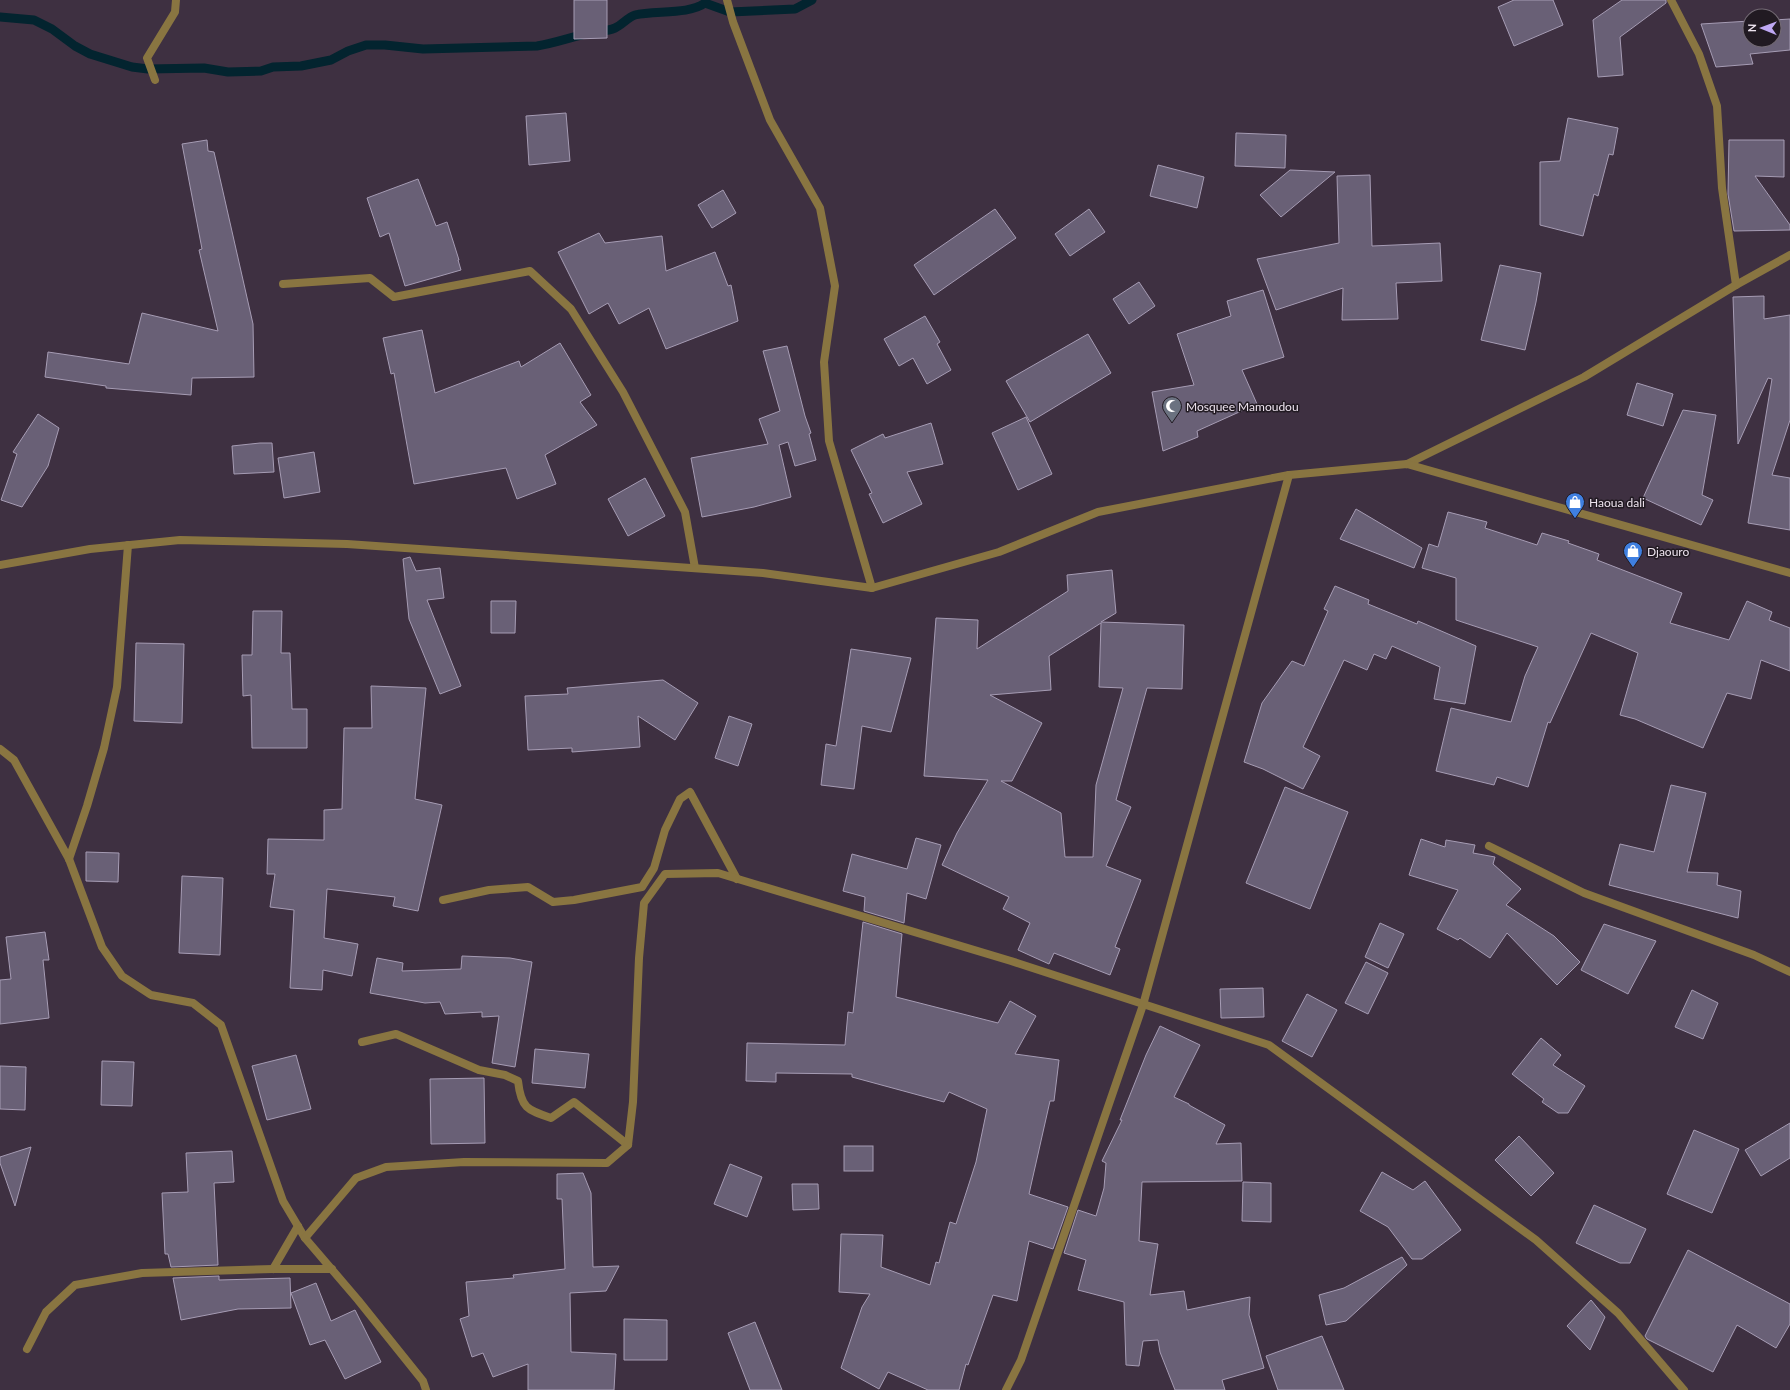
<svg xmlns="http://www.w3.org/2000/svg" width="1790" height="1390" font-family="Lato,sans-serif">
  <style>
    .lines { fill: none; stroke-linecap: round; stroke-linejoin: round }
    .stream { stroke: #03242f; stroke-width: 9 }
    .building { fill: #696076; stroke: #a69cb4; fill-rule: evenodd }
    .street { stroke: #897541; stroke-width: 8 }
    .labels { text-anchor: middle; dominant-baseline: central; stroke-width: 3; stroke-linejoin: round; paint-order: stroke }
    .poi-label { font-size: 12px; fill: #ede3ee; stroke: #211a22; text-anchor: start }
  </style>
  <rect width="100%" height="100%" fill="#3e3041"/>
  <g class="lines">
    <path class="stream" d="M0,17L34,20L52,29L75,46L90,54L132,67L148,69L204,68L228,72L261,71L273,67L301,66L331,60L348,51L366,45H385L423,49L537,46C556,43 574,36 594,32C601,31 608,31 615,28C622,25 628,17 635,15C654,10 689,15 705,3L730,12L795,9L812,0"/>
  </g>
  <g class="building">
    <polygon points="574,0 607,0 607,38 574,39"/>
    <polygon points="1514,0 1553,0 1563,25 1514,46 1498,7"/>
    <polygon points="1622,0 1666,0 1666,3 1620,37 1623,75 1598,77 1593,20"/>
    <polygon points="1790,19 1790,50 1750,54 1753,64 1716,67 1701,24 1750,21 1750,40 1774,40 1774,20"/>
    <polygon points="566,113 570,161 529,165 526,116"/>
    <polygon points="1568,118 1618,128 1613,155 1609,154 1598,196 1594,194 1583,236 1540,225 1540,162 1560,161"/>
    <polygon points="1236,133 1286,135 1285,168 1235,166"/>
    <polygon points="207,140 208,151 214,152 253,324 254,377 192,378 191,395 106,388 106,386 45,377 48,352 129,364 142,313 218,331 199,250 202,249 182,144"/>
    <polygon points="1729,140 1784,140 1784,177 1755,176 1790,225 1790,230 1734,231 1728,194"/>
    <polygon points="1158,165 1204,177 1197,208 1150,196"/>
    <polygon points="1290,170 1335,172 1281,217 1260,195"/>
    <polygon points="1370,175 1372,246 1440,243 1442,281 1396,283 1398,319 1342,320 1343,288 1276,310 1257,259 1339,243 1337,176"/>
    <polygon points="418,179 436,226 447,222 459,260 458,260 461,270 405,286 389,233 380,237 367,198"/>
    <polygon points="723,190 736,213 712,228 698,205"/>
    <polygon points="995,209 1016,238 934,295 914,265"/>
    <polygon points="1089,209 1105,232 1070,256 1055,234"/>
    <polygon points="599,233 605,243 662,236 666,271 715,252 728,286 731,285 738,321 666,349 649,308 619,324 608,303 589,314 558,252"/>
    <polygon points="1500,265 1541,273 1536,302 1525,350 1481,340"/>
    <polygon points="1139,282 1155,306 1129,324 1113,299"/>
    <polygon points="1263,290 1284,357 1242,370 1257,404 1197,431 1198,437 1163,451 1152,392 1194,385 1177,334 1231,316 1227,301"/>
    <polygon points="1764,296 1764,319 1790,315 1790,420 1772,475 1790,478 1790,530 1748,523 1772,379 1768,378 1738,444 1733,297"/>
    <polygon points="925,316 940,342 937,344 951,370 927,384 913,358 899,366 884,339"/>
    <polygon points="422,330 435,393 519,361 521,367 560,343 591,395 580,402 597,425 545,455 556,484 517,499 506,468 414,484 394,373 391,374 383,338"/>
    <polygon points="1088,334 1111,373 1030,422 1006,381"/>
    <polygon points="787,346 805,416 811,433 809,434 816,460 795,466 788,442 779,445 791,497 754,507 702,517 691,458 768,444 759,419 780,411 763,351"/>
    <polygon points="1637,383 1673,394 1663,426 1627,415"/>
    <polygon points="1683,410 1716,415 1702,495 1713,500 1701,525 1643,498"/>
    <polygon points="38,414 59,428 48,466 22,507 1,500 17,454 13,452"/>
    <polygon points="1026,417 1052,474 1018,490 992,433"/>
    <polygon points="931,423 943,464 907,472 922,504 883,523 869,494 872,493 851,450 883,434 885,438"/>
    <polygon points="260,443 272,443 274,472 234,474 232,446"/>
    <polygon points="314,452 320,492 284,498 278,458"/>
    <polygon points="645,478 665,516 628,536 608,499"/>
    <polygon points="1356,509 1422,548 1414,568 1340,539"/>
    <polygon points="1448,512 1487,522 1485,528 1537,545 1542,533 1569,541 1568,543 1599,554 1597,560 1682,593 1670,623 1729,640 1747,601 1772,612 1769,620 1790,628 1790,671 1761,660 1751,699 1727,693 1703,748 1635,719 1620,715 1638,653 1591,633 1550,723 1548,722 1528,787 1497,777 1494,785 1436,771 1451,708 1511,722 1525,676 1538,647 1456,620 1456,578 1422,568 1429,544 1438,547"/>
    <polygon points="410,557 416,571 440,568 444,598 427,600 461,686 440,694 409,619 403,559"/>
    <path d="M1112,570L1116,613L1101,622L1184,625L1182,689L1147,688L1116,800L1131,807L1106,866L1141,880L1115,947L1120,949L1110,975L1054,953L1049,964L1018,950L1030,923L1003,909L1009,897L942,865L957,833L988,780L924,776L936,618L978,620L977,649L1068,591L1067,575ZM1101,623L1099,687L1123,688L1096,785L1093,857H1065L1061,813L1001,781H1012L1042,723L990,695L1051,690L1049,656Z"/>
    <polygon points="1335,586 1369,600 1368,604 1417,624 1418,621 1476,646 1465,704 1434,699 1440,667 1392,646 1386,659 1374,654 1367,670 1344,660 1303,747 1320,756 1303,789 1263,769 1244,762 1262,703 1292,661 1304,666 1328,611 1324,609"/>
    <polygon points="491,601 516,601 515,633 491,633"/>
    <polygon points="253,611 282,611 281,653 290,653 292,709 307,709 307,748 252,748 251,695 243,696 242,655 252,655"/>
    <polygon points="136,643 184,644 182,723 134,721"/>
    <polygon points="851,649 911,658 891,732 862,726 854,789 821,785 826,744 836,746"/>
    <polygon points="663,680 698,703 675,740 638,716 640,747 572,752 572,748 528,750 525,696 568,694 567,688"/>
    <polygon points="371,686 426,688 415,799 442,805 418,911 393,906 395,897 327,889 324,938 358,944 352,976 323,970 322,990 290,988 294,910 270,907 275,874 267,874 268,839 324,840 324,810 342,809 344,728 372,728"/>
    <polygon points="729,716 752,724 738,766 715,758"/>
    <polygon points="1671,785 1706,793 1687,872 1718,873 1717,885 1741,891 1738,918 1609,885 1620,844 1654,852"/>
    <polygon points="1285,787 1348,812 1310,909 1246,883"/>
    <polygon points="916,838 941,845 926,899 907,893 904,923 864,911 865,897 843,891 852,854 907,869"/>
    <polygon points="1421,839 1445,847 1446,840 1475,845 1473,853 1495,857 1493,864 1521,889 1506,905 1554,936 1580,962 1557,985 1507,933 1490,958 1460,938 1458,940 1437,929 1458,890 1409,875"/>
    <polygon points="86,852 119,853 118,882 86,881"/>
    <polygon points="182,876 223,878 220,955 179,953"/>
    <polygon points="863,922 902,934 896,997 998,1023 1010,1001 1036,1016 1015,1054 1059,1060 1054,1101 1050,1101 1029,1194 1068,1207 1053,1249 1029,1241 1017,1301 993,1295 968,1365 966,1364 959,1390 928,1390 888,1372 879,1389 841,1368 862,1307 870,1294 839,1292 841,1234 883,1235 881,1267 930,1285 936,1262 939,1263 950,1222 956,1224 976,1162 987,1109 949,1092 944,1102 852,1077 852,1074 776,1073 776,1082 746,1081 747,1043 845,1045 848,1012 853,1013"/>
    <polygon points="1380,923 1404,934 1388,968 1365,957"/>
    <polygon points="1604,924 1656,941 1628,994 1581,970"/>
    <polygon points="45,932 49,960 43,960 49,1018 0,1024 0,980 11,979 6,937"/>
    <polygon points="462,956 510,958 532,962 515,1067 492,1063 499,1016 482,1017 482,1012 445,1014 440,1002 425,1003 370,993 377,958 403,963 402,971 461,969"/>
    <polygon points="1366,962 1388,973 1368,1014 1345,1003"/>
    <polygon points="1263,988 1264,1017 1221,1018 1220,989"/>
    <polygon points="1692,990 1718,1003 1703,1039 1675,1027"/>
    <polygon points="1307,994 1337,1010 1312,1057 1282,1041"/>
    <polygon points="1160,1026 1200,1045 1174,1097 1189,1104 1189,1105 1225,1125 1216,1144 1241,1143 1242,1181 1142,1182 1139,1241 1158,1244 1150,1295 1184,1291 1187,1310 1250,1297 1249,1315 1264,1368 1222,1380 1225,1390 1175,1390 1160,1352 1158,1340 1143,1341 1139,1366 1126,1365 1124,1302 1078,1290 1086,1260 1064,1253 1078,1210 1096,1216 1104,1188 1106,1163 1102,1161 1122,1120 1120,1120 1146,1055"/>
    <polygon points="1541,1038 1561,1055 1553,1065 1585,1086 1568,1113 1558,1113 1542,1102 1544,1099 1512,1074"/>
    <polygon points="535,1049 589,1054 585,1088 532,1083"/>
    <polygon points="296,1055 311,1109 267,1120 252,1066"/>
    <polygon points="102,1061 134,1062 132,1106 101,1105"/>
    <polygon points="0,1066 26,1067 25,1110 0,1109"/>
    <polygon points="484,1078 485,1143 431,1144 430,1079"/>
    <polygon points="1790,1123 1790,1158 1761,1176 1745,1150"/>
    <polygon points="1694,1130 1739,1149 1712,1213 1667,1194"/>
    <polygon points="1519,1136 1554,1173 1531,1196 1495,1160"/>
    <rect x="844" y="1146" width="29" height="25"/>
    <polygon points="31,1147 15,1206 0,1163 0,1157"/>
    <polygon points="232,1151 234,1182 214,1183 218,1265 171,1267 168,1254 165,1254 162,1193 188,1192 186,1153"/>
    <polygon points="730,1164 762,1177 747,1217 714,1204"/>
    <polygon points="1382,1172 1413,1190 1425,1181 1461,1230 1422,1259 1412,1259 1388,1227 1360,1211"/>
    <polygon points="583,1173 591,1193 593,1267 619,1266 606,1291 570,1293 571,1352 616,1354 614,1390 528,1390 528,1364 493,1377 483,1353 472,1357 460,1319 469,1316 466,1282 514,1278 513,1275 565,1269 562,1199 557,1199 557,1174"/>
    <polygon points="1243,1182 1271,1183 1271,1222 1242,1221"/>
    <polygon points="792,1184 818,1184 819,1209 793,1210"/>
    <polygon points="1594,1205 1646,1229 1630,1263 1620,1263 1576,1243"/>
    <polygon points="1688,1250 1790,1304 1790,1324 1776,1348 1737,1325 1713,1372 1647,1339 1645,1336"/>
    <polygon points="1402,1257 1407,1265 1346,1321 1326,1325 1319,1295 1344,1288"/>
    <polygon points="219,1276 219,1280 290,1278 291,1308 238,1309 181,1320 173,1278"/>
    <polygon points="316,1283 331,1321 355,1310 381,1362 345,1379 325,1340 310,1345 291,1293"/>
    <polygon points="1591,1300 1605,1317 1590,1350 1567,1326"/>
    <polygon points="624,1319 667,1320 667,1360 624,1360"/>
    <polygon points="755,1322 782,1390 750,1390 728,1333"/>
    <polygon points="1322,1336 1344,1390 1278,1390 1266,1356"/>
  </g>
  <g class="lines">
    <g class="street">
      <polyline points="727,0 733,22 770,120 820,208 835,286 824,362 829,441 872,588"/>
      <polyline points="1671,0 1699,54 1717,106 1722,188 1736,285"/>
      <polyline points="155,80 147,58 175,12 176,0"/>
      <polyline points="283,284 370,278 394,297 530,271 571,309 623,392 685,512 695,568"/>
      <polyline points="1407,464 1584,377 1736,285 1790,255"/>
      <polyline points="0,565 90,549 180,540 347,544 763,573 872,588 999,552 1098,512 1289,475 1407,464 1790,573"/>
      <polyline points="0,749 14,760 69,859 102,947 122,976 151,995 193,1003 221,1025 283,1201 305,1238 358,1300 423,1381 426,1390"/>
      <polyline points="1489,846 1584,893 1754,955 1790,972"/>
      <polyline points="69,859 87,806 104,748 117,687 128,545"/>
      <polyline points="443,900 489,890 528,887 553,902 574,900 642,887 654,868 665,830 680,799 690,792 737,879"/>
      <path d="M362,1042L396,1034L479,1070L505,1075L518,1081C521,1108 527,1110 551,1118L574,1102L628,1145"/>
      <polyline points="305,1238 356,1178 386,1167 464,1162 607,1163 628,1145 633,1102 639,958 644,903 665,874 718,873 1011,961 1269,1045 1536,1240 1618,1313 1684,1390"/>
      <polyline points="273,1269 298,1226"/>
      <polyline points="27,1349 46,1312 75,1285 142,1273 273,1269 332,1269"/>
      <polyline points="1006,1390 1021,1360 1143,1005 1289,475"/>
    </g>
  </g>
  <defs>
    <symbol id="mosque-pin" viewBox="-11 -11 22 30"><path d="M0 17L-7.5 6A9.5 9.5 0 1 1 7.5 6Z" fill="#6b7280" stroke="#211a22"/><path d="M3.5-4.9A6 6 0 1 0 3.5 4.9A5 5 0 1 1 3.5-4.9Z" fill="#fff"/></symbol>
    <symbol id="shop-pin" viewBox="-11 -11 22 30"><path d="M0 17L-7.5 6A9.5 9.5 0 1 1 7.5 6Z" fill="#3f7fe0" stroke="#211a22"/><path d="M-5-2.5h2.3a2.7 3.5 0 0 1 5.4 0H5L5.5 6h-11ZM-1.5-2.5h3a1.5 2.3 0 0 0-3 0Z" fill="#fff"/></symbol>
  </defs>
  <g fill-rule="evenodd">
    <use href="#mosque-pin" x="1161" y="395" width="22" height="30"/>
    <use href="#shop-pin" x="1564" y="491" width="22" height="30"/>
    <use href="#shop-pin" x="1622" y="540" width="22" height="30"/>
  </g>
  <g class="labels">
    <g class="poi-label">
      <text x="1186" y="406">Mosquee Mamoudou</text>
      <text x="1589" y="502">Haoua dali</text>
      <text x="1647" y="551">Djaouro</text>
    </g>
  </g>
  <g transform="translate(1762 28) rotate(271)"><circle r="19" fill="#211a22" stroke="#736a74"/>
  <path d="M0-3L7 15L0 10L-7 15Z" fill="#bfa8f4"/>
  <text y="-6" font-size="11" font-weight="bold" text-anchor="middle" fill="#ede3ee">N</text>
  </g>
</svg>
